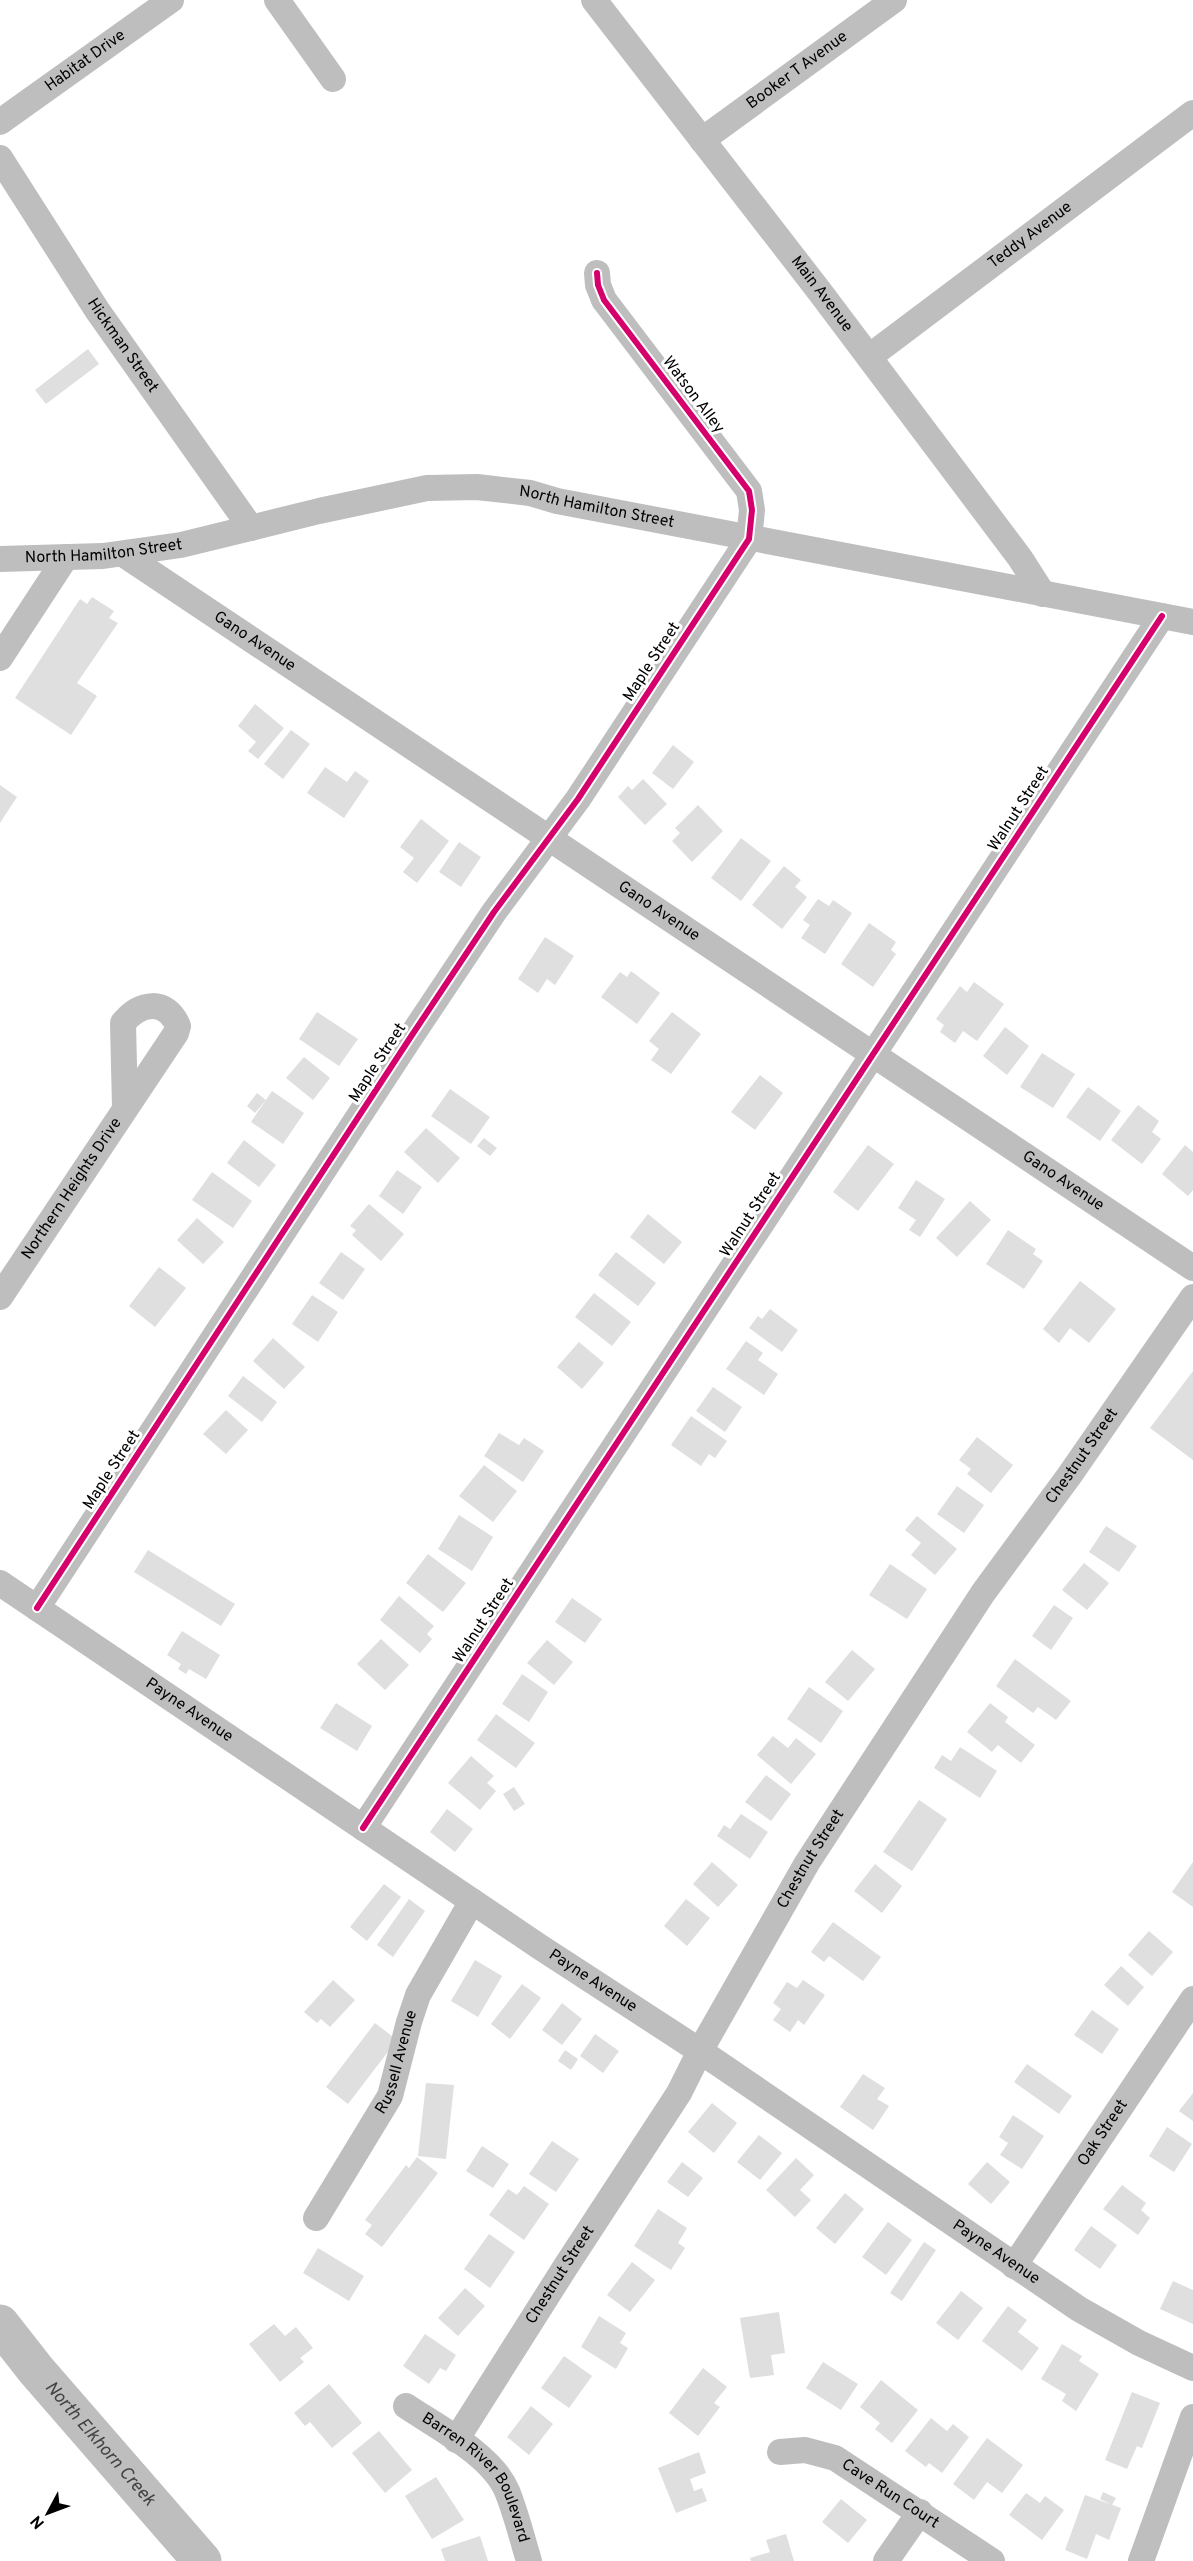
<svg xmlns="http://www.w3.org/2000/svg" width="1193" height="2561" font-family="Overpass,sans-serif">
  <style>
    .lines { fill: none; stroke-linecap: round; stroke-linejoin: round }
    .river { stroke: #bebebe; stroke-width: 39 }
    .building { fill: #dfdfdf }
    .minor { stroke: #bebebe; stroke-width: 26 }
    .cycleway-casing { stroke: #fff; stroke-width: 10 }
    .cycleway { stroke: #d6006c; stroke-width: 6 }
    .labels { text-anchor: middle; dominant-baseline: central; stroke-width: 6; stroke-linejoin: round; paint-order: stroke }
    .street-label { font-size: 16px; fill: #000; stroke: #fff }
    .water-label { font-size: 18px; font-style: italic; fill: #434343; stroke: #fff }
  </style>
  <rect width="100%" height="100%" fill="#fff"/>
  <g class="lines">
    <path class="river" id="s1" d="M0,2324L36,2370L202,2561"/>
  </g>
  <g class="building">
    <polygon points="88,349 99,364 46,404 35,390"/>
    <polygon points="92,597 114,611 109,618 118,623 77,683 97,696 71,735 15,698 80,599 87,604"/>
    <polygon points="255,704 284,728 258,759 248,751 256,742 238,726"/>
    <polygon points="291,730 310,744 283,779 264,764"/>
    <polygon points="673,745 694,762 673,789 652,773"/>
    <polygon points="325,767 347,782 355,771 369,781 344,818 307,793"/>
    <polygon points="643,779 667,804 645,825 618,797 628,786 632,790"/>
    <polygon points="0,785 17,797 0,823"/>
    <polygon points="698,805 723,831 692,862 672,841 680,833 675,828"/>
    <polygon points="421,819 449,841 417,883 403,872 414,858 400,847"/>
    <polygon points="741,838 771,861 741,901 711,878"/>
    <polygon points="459,842 481,857 461,887 439,872"/>
    <polygon points="784,866 801,880 795,887 807,897 782,929 752,905"/>
    <polygon points="818,899 829,906 833,900 852,913 825,954 801,938 810,925 803,920"/>
    <polygon points="869,923 896,942 891,950 896,954 873,987 841,964"/>
    <polygon points="545,937 574,956 555,985 547,979 538,993 518,979"/>
    <polygon points="631,971 660,993 637,1024 601,997 620,972 627,977"/>
    <polygon points="974,982 1004,1004 977,1041 963,1031 955,1043 940,1032 944,1025 936,1019 960,986 967,992"/>
    <polygon points="317,1012 358,1039 339,1066 299,1039"/>
    <polygon points="672,1012 701,1034 671,1074 651,1060 659,1049 649,1041"/>
    <polygon points="1005,1027 1029,1046 1007,1075 983,1056"/>
    <polygon points="1042,1053 1075,1074 1053,1108 1020,1087"/>
    <polygon points="304,1057 330,1078 313,1100 286,1078"/>
    <polygon points="760,1075 783,1093 755,1130 731,1112"/>
    <polygon points="1088,1087 1121,1111 1100,1141 1066,1117"/>
    <polygon points="450,1089 490,1117 471,1144 431,1116"/>
    <polygon points="272,1091 304,1113 283,1144 251,1122"/>
    <polygon points="257,1093 266,1100 255,1113 247,1106"/>
    <polygon points="1138,1105 1159,1121 1152,1132 1161,1139 1142,1164 1111,1140"/>
    <polygon points="426,1128 460,1158 438,1183 404,1152"/>
    <polygon points="484,1138 497,1148 490,1156 477,1146"/>
    <polygon points="244,1140 276,1165 259,1187 227,1163"/>
    <polygon points="868,1145 894,1164 858,1211 833,1192"/>
    <polygon points="1185,1145 1193,1152 1193,1190 1188,1196 1162,1174"/>
    <polygon points="397,1170 422,1187 403,1214 379,1196"/>
    <polygon points="212,1172 252,1201 233,1228 192,1200"/>
    <polygon points="916,1180 945,1199 920,1237 909,1230 916,1220 898,1208"/>
    <polygon points="970,1201 991,1220 957,1257 936,1238"/>
    <polygon points="369,1204 404,1234 381,1261 352,1235 356,1230 350,1226"/>
    <polygon points="648,1214 682,1242 664,1264 630,1237"/>
    <polygon points="197,1218 224,1242 203,1264 177,1240"/>
    <polygon points="1008,1230 1036,1249 1033,1254 1043,1261 1024,1289 986,1264"/>
    <polygon points="341,1252 365,1269 343,1300 319,1283"/>
    <polygon points="616,1252 656,1283 638,1306 598,1275"/>
    <polygon points="159,1267 186,1288 155,1327 129,1306"/>
    <polygon points="1080,1281 1116,1309 1089,1343 1070,1328 1059,1343 1043,1329"/>
    <polygon points="594,1293 631,1322 612,1346 575,1317"/>
    <polygon points="312,1295 338,1312 318,1342 292,1324"/>
    <polygon points="770,1309 798,1330 782,1352 749,1328 758,1316 762,1319"/>
    <polygon points="273,1338 305,1367 284,1389 253,1361"/>
    <polygon points="746,1341 763,1353 758,1360 778,1374 764,1395 726,1369"/>
    <polygon points="579,1342 604,1363 582,1389 557,1367"/>
    <polygon points="1193,1371 1193,1460 1150,1428"/>
    <polygon points="243,1376 277,1402 262,1422 228,1396"/>
    <polygon points="713,1387 742,1407 725,1432 696,1411"/>
    <polygon points="226,1410 248,1430 226,1454 203,1434"/>
    <polygon points="691,1416 727,1441 715,1458 709,1454 701,1466 671,1445"/>
    <polygon points="499,1433 519,1445 524,1438 544,1451 523,1482 484,1456"/>
    <polygon points="977,1437 1013,1465 991,1493 967,1474 971,1469 959,1460"/>
    <polygon points="484,1465 517,1491 493,1522 459,1496"/>
    <polygon points="957,1486 984,1505 964,1533 937,1514"/>
    <polygon points="459,1515 493,1537 472,1571 438,1549"/>
    <polygon points="917,1516 957,1549 935,1575 911,1555 921,1543 905,1530"/>
    <polygon points="1106,1526 1137,1546 1119,1572 1089,1552"/>
    <polygon points="148,1550 235,1604 221,1626 134,1572"/>
    <polygon points="428,1554 466,1583 443,1612 406,1583"/>
    <polygon points="1084,1563 1109,1583 1087,1610 1062,1590"/>
    <polygon points="890,1564 927,1589 907,1619 869,1595"/>
    <polygon points="399,1596 434,1626 427,1634 432,1639 420,1653 380,1620"/>
    <polygon points="572,1598 602,1619 585,1643 555,1622"/>
    <polygon points="1054,1605 1073,1618 1051,1650 1032,1636"/>
    <polygon points="182,1631 220,1655 206,1679 189,1669 186,1674 178,1669 181,1664 167,1655"/>
    <polygon points="381,1639 409,1665 385,1690 357,1664"/>
    <polygon points="547,1640 573,1662 554,1685 527,1663"/>
    <polygon points="852,1650 875,1669 848,1701 825,1682"/>
    <polygon points="1015,1659 1071,1701 1056,1720 1038,1707 1033,1713 996,1686"/>
    <polygon points="522,1674 548,1692 529,1722 502,1704"/>
    <polygon points="809,1687 843,1711 821,1743 787,1719"/>
    <polygon points="336,1703 372,1726 357,1751 320,1728"/>
    <polygon points="990,1703 1008,1717 1005,1722 1035,1745 1021,1763 998,1745 992,1752 967,1732"/>
    <polygon points="496,1714 535,1743 516,1768 477,1740"/>
    <polygon points="773,1736 788,1748 796,1738 816,1754 791,1784 757,1755"/>
    <polygon points="960,1747 997,1771 980,1798 934,1768 942,1755 951,1761"/>
    <polygon points="471,1756 494,1776 487,1783 496,1791 480,1810 448,1783"/>
    <polygon points="766,1775 791,1794 771,1821 745,1802"/>
    <polygon points="514,1787 525,1804 514,1811 503,1794"/>
    <polygon points="919,1800 947,1819 912,1871 883,1852"/>
    <polygon points="447,1809 473,1829 455,1852 430,1832"/>
    <polygon points="741,1814 768,1832 750,1859 717,1836 724,1825 730,1829"/>
    <polygon points="712,1862 738,1885 718,1907 693,1884"/>
    <polygon points="1193,1862 1193,1907 1172,1892"/>
    <polygon points="875,1864 902,1886 882,1913 854,1891"/>
    <polygon points="384,1884 401,1897 367,1941 350,1927"/>
    <polygon points="409,1899 425,1911 393,1957 377,1945"/>
    <polygon points="686,1899 710,1918 687,1946 664,1926"/>
    <polygon points="833,1922 881,1957 863,1981 829,1956 824,1962 811,1952"/>
    <polygon points="1149,1931 1173,1952 1152,1976 1128,1955"/>
    <polygon points="475,1960 502,1976 478,2017 451,2001"/>
    <polygon points="1121,1966 1144,1987 1128,2006 1104,1985"/>
    <polygon points="333,1980 355,2000 330,2027 321,2019 317,2023 304,2012"/>
    <polygon points="803,1980 825,1995 804,2025 798,2020 790,2032 773,2020 781,2009 773,2003 787,1982 797,1988"/>
    <polygon points="522,1984 541,1998 510,2039 491,2024"/>
    <polygon points="562,2003 582,2019 562,2045 542,2030"/>
    <polygon points="1092,2010 1119,2029 1102,2054 1074,2035"/>
    <polygon points="375,2023 397,2040 348,2104 326,2087"/>
    <polygon points="595,2034 619,2051 603,2073 580,2056"/>
    <polygon points="565,2050 578,2059 571,2070 558,2061"/>
    <polygon points="1027,2064 1072,2096 1059,2114 1014,2082"/>
    <polygon points="863,2074 885,2088 877,2099 889,2106 873,2130 840,2107"/>
    <polygon points="426,2083 454,2085 446,2159 418,2156"/>
    <polygon points="1193,2093 1193,2121 1179,2111"/>
    <polygon points="712,2103 737,2123 714,2153 688,2132"/>
    <polygon points="1013,2115 1044,2136 1022,2169 1000,2155 1008,2143 999,2137"/>
    <polygon points="1167,2127 1192,2144 1174,2172 1149,2156"/>
    <polygon points="759,2135 782,2153 760,2180 737,2162"/>
    <polygon points="552,2141 579,2159 556,2192 529,2174"/>
    <polygon points="482,2146 509,2164 493,2188 466,2171"/>
    <polygon points="417,2157 438,2173 382,2247 365,2234 372,2225 365,2220 406,2165 409,2168"/>
    <polygon points="796,2158 814,2175 800,2190 811,2200 795,2217 766,2190"/>
    <polygon points="682,2162 703,2178 688,2197 667,2182"/>
    <polygon points="987,2162 1010,2182 991,2204 968,2184"/>
    <polygon points="1122,2185 1146,2203 1141,2210 1150,2218 1138,2235 1103,2209"/>
    <polygon points="524,2186 549,2204 524,2240 489,2215 508,2189 517,2195"/>
    <polygon points="845,2193 864,2209 835,2244 816,2228"/>
    <polygon points="658,2209 687,2228 678,2243 685,2248 671,2270 634,2246"/>
    <polygon points="888,2222 912,2240 886,2275 862,2257"/>
    <polygon points="1091,2226 1117,2245 1100,2269 1074,2250"/>
    <polygon points="489,2234 515,2252 490,2288 464,2269"/>
    <polygon points="924,2242 936,2250 902,2301 890,2293"/>
    <polygon points="318,2248 364,2276 349,2301 303,2273"/>
    <polygon points="632,2262 655,2280 630,2312 607,2295"/>
    <polygon points="1173,2281 1193,2290 1193,2324 1160,2309"/>
    <polygon points="465,2288 485,2306 458,2336 438,2318"/>
    <polygon points="961,2291 983,2308 958,2340 936,2323"/>
    <polygon points="1008,2306 1027,2320 1018,2332 1039,2348 1022,2371 982,2341"/>
    <polygon points="779,2312 785,2353 771,2355 774,2375 750,2378 740,2318"/>
    <polygon points="599,2316 626,2333 620,2343 628,2348 616,2369 581,2347"/>
    <polygon points="274,2324 285,2336 296,2327 313,2348 300,2358 304,2362 280,2382 249,2344"/>
    <polygon points="425,2334 456,2355 446,2371 440,2368 429,2384 403,2366"/>
    <polygon points="1062,2344 1082,2356 1079,2361 1099,2374 1076,2411 1062,2401 1066,2394 1041,2379"/>
    <polygon points="564,2356 592,2376 569,2408 541,2388"/>
    <polygon points="823,2362 858,2384 841,2410 806,2388"/>
    <polygon points="703,2368 727,2387 714,2403 720,2407 698,2436 669,2413"/>
    <polygon points="881,2380 918,2410 892,2443 875,2429 880,2423 860,2407"/>
    <polygon points="329,2384 362,2423 332,2448 310,2422 305,2426 294,2413"/>
    <polygon points="1132,2392 1160,2403 1142,2448 1137,2446 1127,2469 1105,2460"/>
    <polygon points="531,2406 553,2424 529,2455 507,2437"/>
    <polygon points="931,2418 947,2431 953,2424 969,2437 942,2473 929,2463 926,2467 905,2451"/>
    <polygon points="379,2431 412,2470 385,2493 352,2453"/>
    <polygon points="987,2438 1023,2465 1002,2493 987,2482 974,2500 953,2484"/>
    <polygon points="699,2452 706,2473 690,2479 694,2491 702,2488 707,2501 676,2513 658,2468"/>
    <polygon points="436,2477 464,2520 432,2539 405,2496"/>
    <polygon points="1103,2492 1116,2498 1112,2505 1100,2499"/>
    <polygon points="1026,2493 1040,2503 1045,2496 1064,2510 1042,2540 1009,2515"/>
    <polygon points="1085,2495 1121,2508 1109,2540 1096,2534 1087,2559 1065,2550"/>
    <polygon points="841,2499 867,2520 848,2543 822,2522"/>
    <polygon points="786,2534 794,2561 751,2561 750,2558 770,2552 766,2540"/>
    <polygon points="480,2536 488,2561 445,2561 441,2549"/>
  </g>
  <g class="lines">
    <g class="minor">
      <polyline points="277,0 333,79"/>
      <path id="s2" d="M594,0L820,292L1020,558L1043,594"/>
      <path id="s3" d="M0,122L171,0"/>
      <path id="s4" d="M702,140L894,0"/>
      <path id="s5" d="M0,158L97,310L251,528"/>
      <path id="s6" d="M869,357L1193,113"/>
      <path id="s7" d="M123,554L1193,1268"/>
      <path id="s8" d="M0,559L103,556L181,545L319,511L427,488L477,487L530,493L557,501L1193,622"/>
      <polyline points="0,658 66,557"/>
      <path id="s9" d="M0,1297L176,1033L178,1026C166,998 140,1002 123,1023L125,1108"/>
      <path id="s10" d="M0,1583L540,1947L700,2051L1079,2309L1139,2343L1193,2368"/>
      <polyline points="37,1608 410,1038 494,912 578,799 749,539 752,510 749,491 604,300 598,285 597,273"/>
      <polyline points="363,1828 1162,616"/>
      <path id="s11" d="M316,2218L390,2096L409,2022L418,1995L472,1901"/>
      <path id="s12" d="M1014,2266L1193,1999"/>
      <path id="s13" d="M406,2406C437,2427 492,2455 507,2491C516,2513 522,2538 529,2561"/>
      <path id="s14" d="M456,2440L566,2266L679,2093L700,2051L807,1863L983,1593L1069,1476L1193,1297"/>
      <path id="s15" d="M780,2452L805,2450L835,2458L992,2561"/>
      <polyline points="886,2561 920,2512"/>
      <polyline points="1141,2561 1193,2417"/>
    </g>
    <defs>
      <g id="cycleway">
        <polyline points="37,1608 410,1038 494,912 578,799 749,539 752,510 749,491 604,300 598,285 597,273"/>
        <polyline points="363,1828 1162,616"/>
      </g>
    </defs>
    <use href="#cycleway" class="cycleway-casing"/>
    <use href="#cycleway" class="cycleway"/>
  </g>
  <g class="labels">
    <g class="street-label">
      <text stroke="none"><textPath href="#s3" startOffset="105">Habitat Drive</textPath></text>
      <text stroke="none"><textPath href="#s4" startOffset="118">Booker T Avenue</textPath></text>
      <text stroke="none"><textPath href="#s6" startOffset="202">Teddy Avenue</textPath></text>
      <text stroke="none"><textPath href="#s2" startOffset="372">Main Avenue</textPath></text>
      <text stroke="none"><textPath href="#s5" startOffset="224">Hickman Street</textPath></text>
      <text transform="translate(693 395) rotate(53)">Watson Alley</text>
      <text stroke="none"><textPath href="#s8" startOffset="606">North Hamilton Street</textPath></text>
      <text stroke="none"><textPath href="#s8" startOffset="104">North Hamilton Street</textPath></text>
      <text stroke="none"><textPath href="#s7" startOffset="158">Gano Avenue</textPath></text>
      <text transform="translate(652 662) rotate(-57)">Maple Street</text>
      <text transform="translate(1019 809) rotate(-57)">Walnut Street</text>
      <text stroke="none"><textPath href="#s7" startOffset="644">Gano Avenue</textPath></text>
      <text transform="translate(378 1063) rotate(-57)">Maple Street</text>
      <text stroke="none"><textPath href="#s7" startOffset="1130">Gano Avenue</textPath></text>
      <text stroke="none"><textPath href="#s9" startOffset="130">Northern Heights Drive</textPath></text>
      <text transform="translate(751 1215) rotate(-57)">Walnut Street</text>
      <text stroke="none"><textPath href="#s14" startOffset="1167">Chestnut Street</textPath></text>
      <text transform="translate(112 1470) rotate(-57)">Maple Street</text>
      <text transform="translate(484 1621) rotate(-57)">Walnut Street</text>
      <text stroke="none"><textPath href="#s10" startOffset="228">Payne Avenue</textPath></text>
      <text stroke="none"><textPath href="#s14" startOffset="681">Chestnut Street</textPath></text>
      <text stroke="none"><textPath href="#s10" startOffset="714">Payne Avenue</textPath></text>
      <text stroke="none"><textPath href="#s11" startOffset="177">Russell Avenue</textPath></text>
      <text stroke="none"><textPath href="#s12" startOffset="160">Oak Street</textPath></text>
      <text stroke="none"><textPath href="#s10" startOffset="1200">Payne Avenue</textPath></text>
      <text stroke="none"><textPath href="#s14" startOffset="195">Chestnut Street</textPath></text>
      <text stroke="none"><textPath href="#s13" startOffset="104">Barren River Boulevard</textPath></text>
      <text stroke="none"><textPath href="#s15" startOffset="122">Cave Run Court</textPath></text>
    </g>
    <g class="water-label">
      <text stroke="none"><textPath href="#s1" startOffset="156">North Elkhorn Creek</textPath></text>
    </g>
  </g>
  <g transform="translate(48 2513) rotate(229)" stroke="#ffffff" stroke-width="4.5" paint-order="stroke">
  <path d="M0-4.5L10 22L0 15L-10 22Z" fill="#000000"/>
  <text y="-9" font-size="16" font-weight="bold" text-anchor="middle" fill="#000000">N</text>
  </g>
</svg>
